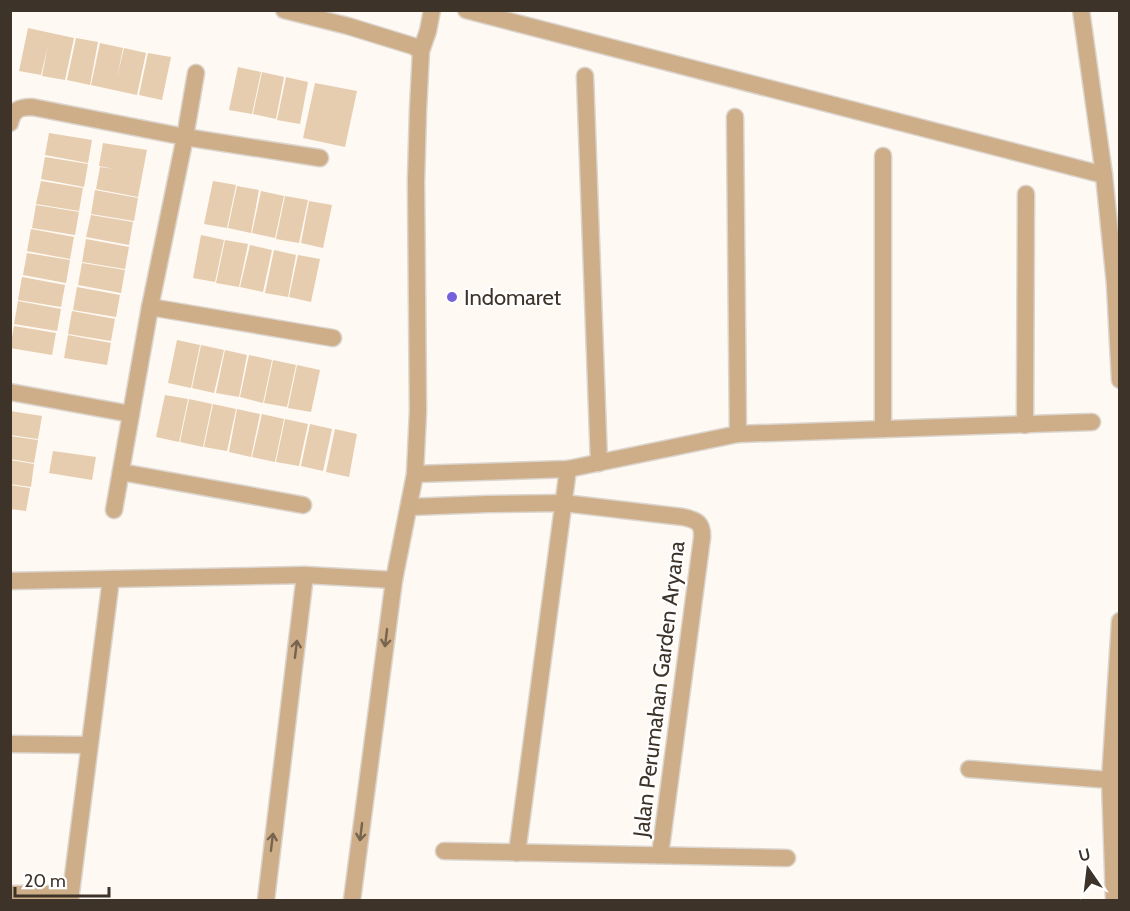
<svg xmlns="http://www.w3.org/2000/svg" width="1130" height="911" font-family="Cabin,sans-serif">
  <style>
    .building { fill: #e6cdaf }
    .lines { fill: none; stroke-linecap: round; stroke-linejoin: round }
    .minor-casing { stroke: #dbd5ce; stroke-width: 19 }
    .tertiary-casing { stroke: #dbd5ce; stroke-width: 19 }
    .minor { stroke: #ceae89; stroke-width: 16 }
    .tertiary { stroke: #ceae89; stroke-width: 16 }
    .oneway { stroke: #77644f }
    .poi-dot { fill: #7561db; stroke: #fff; stroke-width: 2 }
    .labels { text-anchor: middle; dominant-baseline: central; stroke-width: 4.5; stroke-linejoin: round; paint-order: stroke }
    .poi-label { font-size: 22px; fill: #3d3328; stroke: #fff; text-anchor: start }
    .street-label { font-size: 22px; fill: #3d3328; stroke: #fff }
  </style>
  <rect width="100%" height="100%" fill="#fef9f3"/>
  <g class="building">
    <polygon points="28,28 74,38 65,80 42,76 48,45 41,75 19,71"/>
    <polygon points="76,38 98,42 90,85 67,80"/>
    <polygon points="100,43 123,48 117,78 124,48 146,53 137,95 91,85"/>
    <polygon points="148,53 171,57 162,100 139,95"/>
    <polygon points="238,67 261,72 252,114 229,110"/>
    <polygon points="262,72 284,77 276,119 253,114"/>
    <polygon points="286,77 308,82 300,124 277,120"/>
    <polygon points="315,83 357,91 345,147 303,138"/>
    <polygon points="49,133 92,140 88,163 45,155"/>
    <polygon points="103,143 147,150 138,197 96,189 100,167 115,169 99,166"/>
    <polygon points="45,157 88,164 84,187 41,179"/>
    <polygon points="41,181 83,188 79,211 36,204"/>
    <polygon points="213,181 236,185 227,228 204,224"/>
    <polygon points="237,186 259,190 251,233 228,228"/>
    <polygon points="95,190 138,198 134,221 91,214"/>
    <polygon points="261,191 284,196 275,238 252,233"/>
    <polygon points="285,196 308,200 299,243 276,239"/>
    <polygon points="309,201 332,205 323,248 301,243"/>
    <polygon points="36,205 79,212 75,235 32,228"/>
    <polygon points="91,215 133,222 129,245 86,237"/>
    <polygon points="31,229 74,237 70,259 27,251"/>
    <polygon points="201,235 224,240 215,282 193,278"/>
    <polygon points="86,239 129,247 125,269 82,262"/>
    <polygon points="225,240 248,244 239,287 216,283"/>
    <polygon points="250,245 272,250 263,292 240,287"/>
    <polygon points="274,250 296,255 288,297 265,293"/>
    <polygon points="27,253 70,260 66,283 23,275"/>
    <polygon points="298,255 320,259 311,302 289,297"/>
    <polygon points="82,263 125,270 121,293 78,285"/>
    <polygon points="22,277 65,285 61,307 18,300"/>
    <polygon points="77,287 120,295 116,317 73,310"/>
    <polygon points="18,301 61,309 57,331 14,324"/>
    <polygon points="72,311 115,319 111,341 68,334"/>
    <polygon points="14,326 56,333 52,355 10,348"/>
    <polygon points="68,335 111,343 107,365 64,358"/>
    <polygon points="177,340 200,345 191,388 168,383"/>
    <polygon points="201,345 224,350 214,393 192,388"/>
    <polygon points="225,350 247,355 239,397 216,393"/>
    <polygon points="249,355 272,360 263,403 240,397"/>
    <polygon points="273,360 296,365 287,407 264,403"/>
    <polygon points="297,365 320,370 311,412 288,408"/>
    <polygon points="165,395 188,399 179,442 156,437"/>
    <polygon points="189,399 212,404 203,447 180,442"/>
    <polygon points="213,404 236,409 227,451 204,447"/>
    <polygon points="237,409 260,414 251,457 229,452"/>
    <polygon points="10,411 42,416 38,439 10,435"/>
    <polygon points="262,414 284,419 275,462 252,457"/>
    <polygon points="285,419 308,424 299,466 276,462"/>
    <polygon points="310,424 332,429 323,471 301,466"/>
    <polygon points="335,429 357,434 349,477 326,472"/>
    <polygon points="10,436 38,440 34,463 10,459"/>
    <polygon points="53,451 96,457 92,480 49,473"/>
    <polygon points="10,460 34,464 31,487 10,484"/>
    <polygon points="10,485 30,488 26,511 10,509"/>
  </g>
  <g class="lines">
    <defs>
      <g id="minor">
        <polyline points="466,10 1104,175 1115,284 1120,380"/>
        <polyline points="1081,10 1104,175"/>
        <polyline points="585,76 599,463"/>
        <polyline points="735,117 738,434"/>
        <path d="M10,123C13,110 19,107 32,107L185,137L320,158"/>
        <polyline points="150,307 333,338"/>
        <polyline points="10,392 131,414"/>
        <polyline points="1025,425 1026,194"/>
        <polyline points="883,429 883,156"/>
        <polyline points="121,472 303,505"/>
        <polyline points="415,474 568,469 738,434 1092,422"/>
        <path d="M409,507L488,504L563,503L683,517C697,520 703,523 702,538L660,855"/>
        <polyline points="114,510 150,307 185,137 196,73"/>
        <polyline points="10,581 305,575"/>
        <polyline points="10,744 89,745"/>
        <polyline points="969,769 1110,780"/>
        <polyline points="444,851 787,858"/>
        <polyline points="517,853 568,469"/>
        <polyline points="10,894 70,894"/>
        <polyline points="70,900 111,579"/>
        <polyline points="1114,900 1110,780 1120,621"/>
      </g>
      <g id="tertiary">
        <polyline points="284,10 348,26 413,46 421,51"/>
        <polyline points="266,900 305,575 394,580 415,474 418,411 416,181 418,110 421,51 428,31 432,10"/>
        <polyline points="352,900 394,580"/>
      </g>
    </defs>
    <use href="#minor" class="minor-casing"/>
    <use href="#tertiary" class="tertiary-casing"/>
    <use href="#minor" class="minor"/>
    <use href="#tertiary" class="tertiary"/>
  </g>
  <defs><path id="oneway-shaft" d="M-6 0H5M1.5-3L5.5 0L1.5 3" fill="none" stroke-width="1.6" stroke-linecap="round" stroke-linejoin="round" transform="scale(1.5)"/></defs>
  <g class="oneway">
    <use href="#oneway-shaft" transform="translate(386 638) rotate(97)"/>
    <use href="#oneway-shaft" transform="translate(296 649) rotate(-83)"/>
    <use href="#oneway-shaft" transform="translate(361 832) rotate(97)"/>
    <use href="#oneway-shaft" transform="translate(272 842) rotate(-83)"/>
  </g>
  <circle class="poi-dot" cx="452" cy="297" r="6"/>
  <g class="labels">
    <g class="poi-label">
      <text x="464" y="297">Indomaret</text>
    </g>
    <g class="street-label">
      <text transform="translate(659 689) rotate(-83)">Jalan Perumahan Garden Aryana</text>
    </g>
  </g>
  <rect width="1130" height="911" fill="none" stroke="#3d3328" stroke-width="24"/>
  <g transform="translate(1088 869) rotate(346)" stroke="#ffffff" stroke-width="4.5" paint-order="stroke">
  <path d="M0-4.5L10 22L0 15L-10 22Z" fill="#3d3328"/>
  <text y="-9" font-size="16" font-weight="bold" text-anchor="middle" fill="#3d3328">U</text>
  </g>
  <path d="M15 887v9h94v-9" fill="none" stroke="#3d3328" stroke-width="3"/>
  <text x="24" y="887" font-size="18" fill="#3d3328" stroke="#ffffff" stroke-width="4.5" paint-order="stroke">20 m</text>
</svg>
